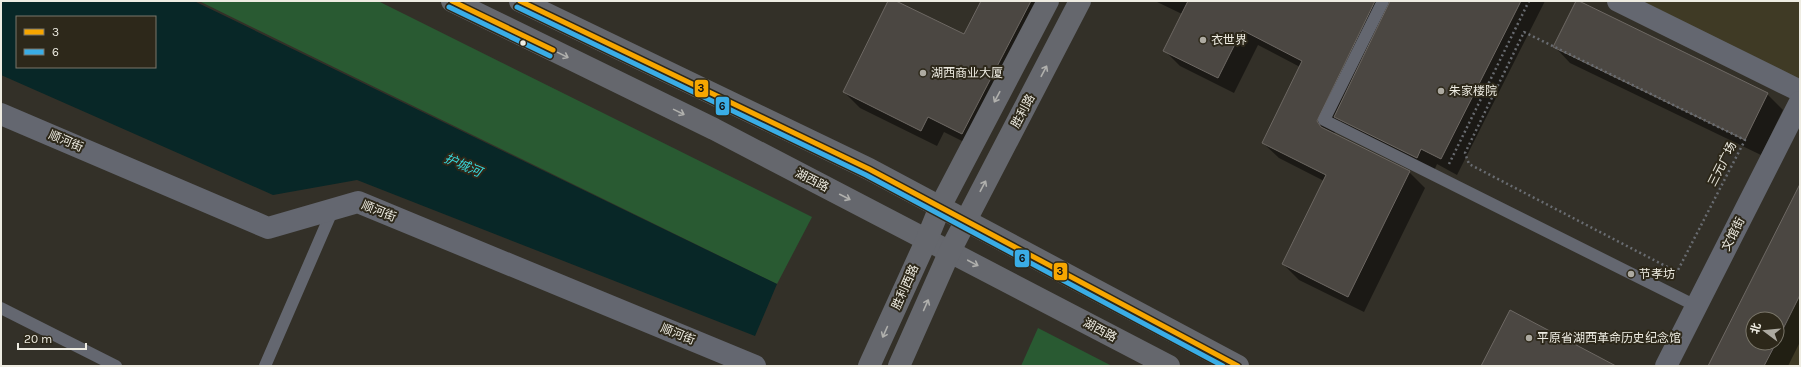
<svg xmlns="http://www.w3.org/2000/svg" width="1801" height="367" font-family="Karla,'Noto Sans SC',sans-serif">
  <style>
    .built { fill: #3f3a25 }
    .green { fill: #295a32 }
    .water { fill: #082727; fill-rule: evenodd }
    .shadow { fill: #0007; fill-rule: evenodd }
    .building { fill: #4b4742; stroke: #6d6863 }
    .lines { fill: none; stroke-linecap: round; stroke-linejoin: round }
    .path { stroke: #696c71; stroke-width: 2.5; stroke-dasharray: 2 3; stroke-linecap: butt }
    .lane { stroke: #646770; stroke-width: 12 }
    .street { stroke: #646770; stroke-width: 22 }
    .primary { stroke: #65676d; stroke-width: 22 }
    .bus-1-casing { stroke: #2d281a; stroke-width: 8 }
    .bus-2-casing { stroke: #2d281a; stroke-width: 8 }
    .bus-1 { stroke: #f7a600; stroke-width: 5 }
    .bus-2 { stroke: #3aade6; stroke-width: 5 }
    .oneway { stroke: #b0b0ad }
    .poi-dot { fill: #adaaa1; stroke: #2d281a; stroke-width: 1.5 }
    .bus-dot { fill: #eeece2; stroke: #2d281a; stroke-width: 1.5 }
    .labels { text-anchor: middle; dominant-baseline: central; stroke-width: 4; stroke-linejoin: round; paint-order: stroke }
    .poi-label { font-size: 12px; fill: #eeece2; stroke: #2d281a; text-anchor: start }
    .street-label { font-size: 12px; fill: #eeece2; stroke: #2d281a }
    .water-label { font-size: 13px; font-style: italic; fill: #38d7db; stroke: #2d281a }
    .line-badge { stroke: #2d281a; stroke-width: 1.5 }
    .pale-badge-label { font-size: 11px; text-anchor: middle; font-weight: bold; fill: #111 }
  </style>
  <rect width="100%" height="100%" fill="#333028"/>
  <g class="built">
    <polygon points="1618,1 1800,1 1800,91"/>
    <polygon points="1800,295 1800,366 1764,366 1777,343"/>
  </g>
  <g class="green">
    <polygon points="199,1 378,1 812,217 777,284"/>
    <polygon points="1038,328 1112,366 1021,366"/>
  </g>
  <path class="water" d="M1,1H194L777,284L755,336L357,180L273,195L1,75ZM17,17H155V67H17Z"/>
  <g class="shadow">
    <polygon points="889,1 894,1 964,35 982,1 1055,1 978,149 944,132 937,146 860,108 844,92"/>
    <polygon points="1155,1 1545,1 1457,175 1437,164 1433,173 1351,132 1340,121 1334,134 1409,172 1425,188 1364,312 1299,280 1283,264 1324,181 1279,158 1263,143 1300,67 1258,45 1234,93 1180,66 1164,50 1182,14"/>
    <polygon points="1577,1 1767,94 1783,110 1761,155 1570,63 1555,47"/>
    <path d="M1800,187V342L1788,366H1709ZM1753,319H1777V343H1753Z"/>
  </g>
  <g class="building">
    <polygon points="888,1 896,1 964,34 981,1 1031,1 962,134 928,117 921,131 843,92"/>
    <polygon points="1188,1 1375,1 1317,121 1321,127 1410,171 1348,297 1282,264 1326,175 1262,143 1302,61 1242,30 1218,78 1163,51"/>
    <polygon points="1390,1 1521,1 1441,159 1421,149 1417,158 1334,117"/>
    <polygon points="1576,1 1579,1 1768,93 1745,140 1553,47"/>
    <polygon points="1800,184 1800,295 1777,341 1777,319 1753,319 1753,343 1776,343 1764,366 1708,366"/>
    <polygon points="1510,310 1616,366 1481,366"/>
  </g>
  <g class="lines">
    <g class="path">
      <polygon points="1524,32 1745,140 1677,272 1469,164 1465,153"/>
      <polyline points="1449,164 1529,1"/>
    </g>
    <g class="lane">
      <polyline points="1383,1 1324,120 1696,306"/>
      <polyline points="1,308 116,366"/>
      <polyline points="265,366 333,209"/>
    </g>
    <g class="street">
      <polyline points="1618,1 1800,91"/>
      <polyline points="1,114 268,228 358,202 755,366"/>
      <polyline points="1666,366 1800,102"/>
    </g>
    <g class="primary">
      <polyline points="452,1 714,129 1169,366"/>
      <polyline points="520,1 869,169 1238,366"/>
      <polyline points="869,366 927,239 940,207 1048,1"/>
      <polyline points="899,366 950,251 1080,1"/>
    </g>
    <defs>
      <g id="bus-1">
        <polyline points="452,1 553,50"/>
        <polyline points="520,1 869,169 1238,366"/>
      </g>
      <g id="bus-2">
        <polyline points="449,7 550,56"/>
        <polyline points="517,7 866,175 1223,366"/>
      </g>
    </defs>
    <use href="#bus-1" class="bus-1-casing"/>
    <use href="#bus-2" class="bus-2-casing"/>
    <use href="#bus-1" class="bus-1"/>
    <use href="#bus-2" class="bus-2"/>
  </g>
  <defs><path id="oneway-shaft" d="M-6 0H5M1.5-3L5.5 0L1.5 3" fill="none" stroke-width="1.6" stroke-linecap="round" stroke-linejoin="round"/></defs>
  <g class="oneway">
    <use href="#oneway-shaft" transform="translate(563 55) rotate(26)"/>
    <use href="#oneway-shaft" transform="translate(1044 71) rotate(-62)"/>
    <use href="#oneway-shaft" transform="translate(997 97) rotate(118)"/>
    <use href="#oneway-shaft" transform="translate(679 112) rotate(26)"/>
    <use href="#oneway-shaft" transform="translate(983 186) rotate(-62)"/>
    <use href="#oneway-shaft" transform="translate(845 197) rotate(27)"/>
    <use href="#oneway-shaft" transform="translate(973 263) rotate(28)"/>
    <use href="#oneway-shaft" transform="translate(926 305) rotate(-66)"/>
    <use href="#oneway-shaft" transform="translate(885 332) rotate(114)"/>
  </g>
  <g class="poi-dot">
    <circle cx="1203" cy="40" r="4"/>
    <circle cx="923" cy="73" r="4"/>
    <circle cx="1441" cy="91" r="4"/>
    <circle cx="1631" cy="274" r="4"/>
    <circle cx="1529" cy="338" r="4"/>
  </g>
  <circle class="bus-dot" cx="523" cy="43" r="3.5"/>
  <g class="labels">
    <g class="poi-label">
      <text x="1211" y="40">衣世界</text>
      <text x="931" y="73">湖西商业大厦</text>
      <text x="1449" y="91">朱家楼院</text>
      <text x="1639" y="274">节孝坊</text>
      <text x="1537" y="338">平原省湖西革命历史纪念馆</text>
    </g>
    <g class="street-label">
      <text transform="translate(1023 111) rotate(-62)">胜利路</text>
      <text transform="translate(66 141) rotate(23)">顺河街</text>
      <text transform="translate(1722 164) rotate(-63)">三元广场</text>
      <text transform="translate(812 180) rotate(27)">湖西路</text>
      <text transform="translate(379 211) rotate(22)">顺河街</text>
      <text transform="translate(1733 234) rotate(-63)">文馆街</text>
      <text transform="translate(905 287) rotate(-66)">胜利西路</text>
      <text transform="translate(1100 330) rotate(28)">湖西路</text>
      <text transform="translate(678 334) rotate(22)">顺河街</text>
    </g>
    <g class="water-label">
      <text transform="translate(463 165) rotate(23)">护城河</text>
    </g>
  </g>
  <g class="line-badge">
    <rect x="694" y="79" width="15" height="19" rx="4" fill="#f7a600"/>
    <rect x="715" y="96" width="15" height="20" rx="4" fill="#3aade6"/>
    <rect x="1014" y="249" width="16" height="19" rx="4" fill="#3aade6"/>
    <rect x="1053" y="262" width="15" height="19" rx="4" fill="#f7a600"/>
  </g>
  <g class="pale-badge-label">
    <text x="701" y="92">3</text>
    <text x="722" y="110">6</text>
    <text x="1022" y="262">6</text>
    <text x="1060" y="275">3</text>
  </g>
  <rect width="1801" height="367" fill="none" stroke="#eeece2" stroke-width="4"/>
  <rect x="16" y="16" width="140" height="52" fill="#2d281a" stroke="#7a766a"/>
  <rect x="24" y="29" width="20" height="6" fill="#f7a600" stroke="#7a766a"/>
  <text x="52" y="36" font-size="12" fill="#eeece2">3</text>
  <rect x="24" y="49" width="20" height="6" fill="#3aade6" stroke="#7a766a"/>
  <text x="52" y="56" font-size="12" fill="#eeece2">6</text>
  <g transform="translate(1765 331) rotate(286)"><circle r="19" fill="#2d281a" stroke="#7a766a"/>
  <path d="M0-3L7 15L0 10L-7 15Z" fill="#adaaa1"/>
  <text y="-6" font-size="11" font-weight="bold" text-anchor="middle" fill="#eeece2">北</text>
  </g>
  <path d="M18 343v6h68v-6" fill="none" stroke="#eeece2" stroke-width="2"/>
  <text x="24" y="343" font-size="12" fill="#eeece2" stroke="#2d281a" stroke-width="3" paint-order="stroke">20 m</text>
</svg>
